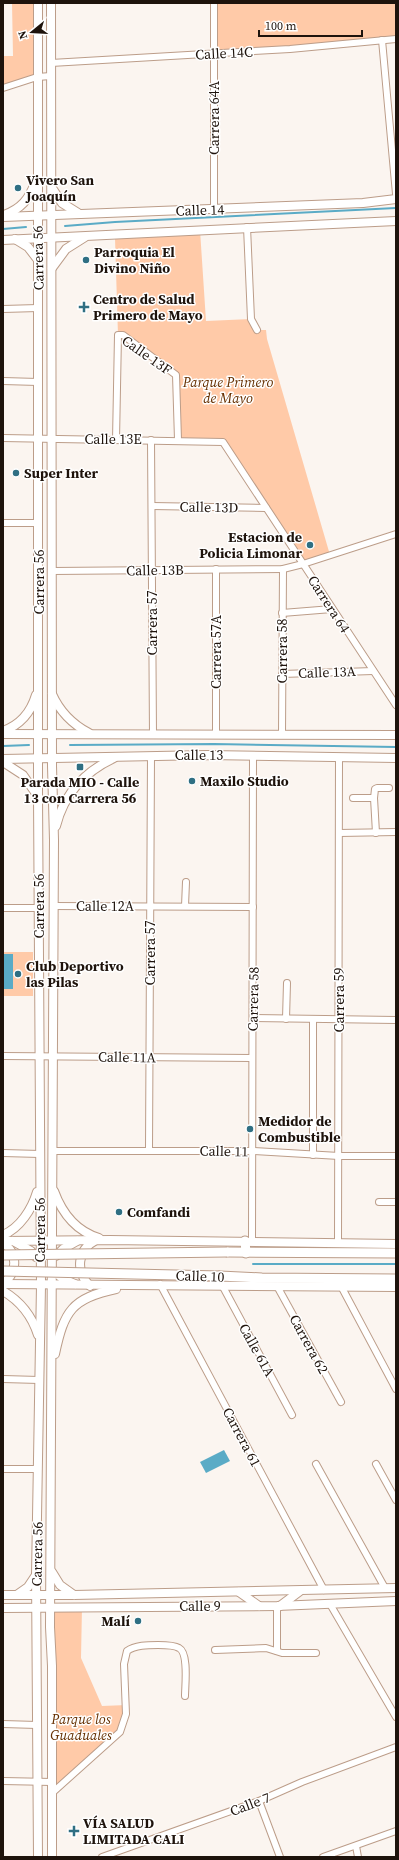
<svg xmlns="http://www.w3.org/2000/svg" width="399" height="1860" font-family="'Source Serif 4',serif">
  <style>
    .green { fill: #ffcaa8 }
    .water { fill: #5aabc6 }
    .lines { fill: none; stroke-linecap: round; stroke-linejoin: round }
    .stream { stroke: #5aabc6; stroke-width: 2 }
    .street-casing { stroke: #bc9d89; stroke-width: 8 }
    .secondary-casing { stroke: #bc9d89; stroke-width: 10 }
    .primary-casing { stroke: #bc9d89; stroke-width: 11 }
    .street { stroke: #fff; stroke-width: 6 }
    .secondary { stroke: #fff; stroke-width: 8 }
    .primary { stroke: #fff; stroke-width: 9 }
    .primary-bridge-casing { stroke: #bc9d89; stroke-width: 11; stroke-linecap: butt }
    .primary-bridge { stroke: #fff; stroke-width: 9 }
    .poi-dot { fill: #2f6f83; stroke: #fff; stroke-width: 1.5 }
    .labels { text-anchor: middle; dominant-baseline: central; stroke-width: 3; stroke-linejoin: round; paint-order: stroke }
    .street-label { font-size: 14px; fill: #1e130c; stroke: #fff }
    .poi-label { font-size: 14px; font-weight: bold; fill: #1e130c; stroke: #fff; text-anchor: start }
    .park-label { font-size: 14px; font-style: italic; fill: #663000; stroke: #fff }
  </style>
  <rect width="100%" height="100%" fill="#fbf5f0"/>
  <g class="green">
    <polygon points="12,3 38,3 37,77 3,88 3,56 13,56"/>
    <polygon points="214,3 396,3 396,39 214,54"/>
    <polygon points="200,230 206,321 251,319 257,330 266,330 267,339 330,555 303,564 223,442 178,440 176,375 118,335 115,238"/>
    <rect x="3" y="952" width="30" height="44"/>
    <polygon points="82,1607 81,1658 102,1706 127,1705 120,1732 52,1793 50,1608"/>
  </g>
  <g class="water">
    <rect x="3" y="954" width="10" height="35"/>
    <polygon points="224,1450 230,1461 206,1473 200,1462"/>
  </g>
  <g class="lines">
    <g class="stream">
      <polyline points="65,226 115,222 396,208"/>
      <polyline points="3,229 26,227"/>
      <polyline points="70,745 214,744 396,747"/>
      <polyline points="3,746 29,745"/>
      <polyline points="253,1264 396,1264"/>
    </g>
    <defs>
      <g id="street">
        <polyline points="382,40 396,194"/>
        <polyline points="51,63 290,49 396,39"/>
        <polyline points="3,88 37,77 51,76"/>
        <polyline points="214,209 214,3"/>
        <polyline points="247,227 251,319 257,330"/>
        <polyline points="3,309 38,308"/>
        <polyline points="3,381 38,382"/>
        <polyline points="3,438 223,442 396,705"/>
        <polyline points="116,440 118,335 123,335 176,375 178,440"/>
        <polyline points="151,440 153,735"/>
        <polyline points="152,506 266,508"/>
        <polyline points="3,523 39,523"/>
        <polyline points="216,569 216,735"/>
        <polyline points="52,571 283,569 303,564 396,534"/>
        <polyline points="282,613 332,609"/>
        <polyline points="282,674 373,671"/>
        <polyline points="282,734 283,569"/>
        <polyline points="353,798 374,798 376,833"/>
        <polyline points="374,798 375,789 377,788 389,788"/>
        <polyline points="339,833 396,832"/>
        <polyline points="53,906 253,907"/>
        <polyline points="185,906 186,882"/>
        <polyline points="3,908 39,908"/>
        <polyline points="253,1018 396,1020"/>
        <polyline points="286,1019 287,983"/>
        <polyline points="313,1019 313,1155"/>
        <polyline points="3,1056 252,1058"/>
        <polyline points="149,1150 151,756"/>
        <polyline points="52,1151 254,1151 339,1156 396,1156"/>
        <polyline points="3,1153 40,1154"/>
        <polyline points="379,1202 396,1202"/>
        <polyline points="252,1241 253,756"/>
        <polyline points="338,1243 339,758"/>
        <polyline points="160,1284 324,1590"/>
        <polyline points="222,1285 292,1415"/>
        <polyline points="277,1286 341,1402"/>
        <polyline points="341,1286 396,1389"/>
        <polyline points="3,1379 39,1380"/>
        <polyline points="316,1464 385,1588"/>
        <polyline points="376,1464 396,1500"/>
        <polyline points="3,1469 38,1469"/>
        <polyline points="330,1604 396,1717"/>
        <polyline points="215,1650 266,1648 282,1653 316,1653"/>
        <polyline points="277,1651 277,1606"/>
        <polyline points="3,1724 37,1725"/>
        <polyline points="3,1781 52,1782"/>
        <path d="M52,1793L120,1732L126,1714L124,1664L127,1651C135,1645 148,1645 158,1645C163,1645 174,1645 179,1648C189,1653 185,1686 185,1696"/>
        <polyline points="259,1801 280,1857"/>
        <polyline points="356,1846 358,1857"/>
        <polyline points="102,1857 259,1801 302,1782 396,1747"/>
        <polyline points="323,1857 396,1831"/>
      </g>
      <g id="secondary">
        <polyline points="38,3 38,796 41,1285 36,1575 38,1857"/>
        <polyline points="51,3 52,766 54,840 50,1627 52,1666 52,1857"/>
        <polyline points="52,188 62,203 78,213"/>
        <path d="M4,215C21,209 29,199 35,183"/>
        <polyline points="3,217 363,203 396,199"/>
        <polyline points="15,239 28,247 38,260"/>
        <polyline points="3,240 396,221"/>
        <polyline points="52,268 66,249 85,237"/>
        <path d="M52,694C60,712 72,724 89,733"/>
        <path d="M3,731C20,725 31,712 36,695"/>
        <polyline points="3,734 396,735"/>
        <polyline points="3,759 208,755 396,758"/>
        <polyline points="3,762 23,775 37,795"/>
        <path d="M56,826C64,794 84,772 114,758"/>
        <path d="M54,1191C62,1213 76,1231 99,1238"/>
        <path d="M3,1235C20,1228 32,1209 37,1192"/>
        <polyline points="3,1241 110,1240 396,1244"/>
        <polyline points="13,1241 31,1251 36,1257"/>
        <path d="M3,1243C18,1253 18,1273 3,1283"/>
        <polyline points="56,1256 63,1249 77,1241"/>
        <polyline points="52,1270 63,1279 75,1284"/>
        <polyline points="3,1284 396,1287"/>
        <path d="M90,1286C75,1271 77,1250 96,1240"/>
        <path d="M3,1291C20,1301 32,1316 38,1335"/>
        <path d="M55,1354C64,1311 72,1298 116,1289"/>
        <polyline points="52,1572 60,1585 74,1595"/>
        <polyline points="239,1592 259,1606"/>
        <polyline points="18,1594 28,1587 36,1575"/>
        <polyline points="3,1595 74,1595 396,1588"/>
        <polyline points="280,1606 300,1591"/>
        <polyline points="3,1608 277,1606 396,1601"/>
      </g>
      <g id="primary">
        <polyline points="245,1241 246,1253"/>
        <polyline points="227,1252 396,1253"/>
        <polyline points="220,1276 262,1278 396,1279"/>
      </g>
    </defs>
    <use href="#street" class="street-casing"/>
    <use href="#secondary" class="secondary-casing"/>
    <use href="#primary" class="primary-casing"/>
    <use href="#street" class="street"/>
    <use href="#secondary" class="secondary"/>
    <use href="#primary" class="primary"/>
    <defs>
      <g id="primary-bridge">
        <polyline points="3,1255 227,1252"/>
        <polyline points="3,1271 220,1276"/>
      </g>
    </defs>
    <use href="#primary-bridge" class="primary-bridge-casing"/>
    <use href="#primary-bridge" class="primary-bridge"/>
  </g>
  <g class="poi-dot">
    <circle cx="18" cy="188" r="4"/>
    <circle cx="86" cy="260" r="4"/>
    <path d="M82 301h4v4h4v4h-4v4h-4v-4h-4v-4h4z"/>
    <circle cx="16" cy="473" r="4"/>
    <circle cx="310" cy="545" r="4"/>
    <rect x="76" y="763" width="8" height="8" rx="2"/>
    <circle cx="192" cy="781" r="4"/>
    <circle cx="18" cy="974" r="4"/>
    <circle cx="250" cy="1129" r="4"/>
    <circle cx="119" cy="1212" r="4"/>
    <circle cx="138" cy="1621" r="4"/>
    <path d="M72 1825h4v4h4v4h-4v4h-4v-4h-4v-4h4z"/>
  </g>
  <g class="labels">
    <g class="street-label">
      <text transform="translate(224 53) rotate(-3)">Calle 14C</text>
      <text transform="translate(214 118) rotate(-90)">Carrera 64A</text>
      <text transform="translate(200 210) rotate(-2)">Calle 14</text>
      <text transform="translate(38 258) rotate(-91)">Carrera 56</text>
      <text transform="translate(147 355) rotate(35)">Calle 13F</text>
      <text x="113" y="439">Calle 13E</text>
      <text transform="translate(209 507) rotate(1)">Calle 13D</text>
      <text transform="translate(155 570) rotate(-1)">Calle 13B</text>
      <text transform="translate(39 582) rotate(-90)">Carrera 56</text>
      <text transform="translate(329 604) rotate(57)">Carrera 64</text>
      <text transform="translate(152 623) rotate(-90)">Carrera 57</text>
      <text transform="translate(282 651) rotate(-90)">Carrera 58</text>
      <text transform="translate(216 652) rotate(-90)">Carrera 57A</text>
      <text transform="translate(327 672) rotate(-2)">Calle 13A</text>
      <text x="199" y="755">Calle 13</text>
      <text transform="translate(39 906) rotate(-90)">Carrera 56</text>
      <text x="105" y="906">Calle 12A</text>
      <text transform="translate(150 953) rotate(-90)">Carrera 57</text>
      <text transform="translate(253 999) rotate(-89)">Carrera 58</text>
      <text transform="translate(339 1000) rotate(-90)">Carrera 59</text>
      <text transform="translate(127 1057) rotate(1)">Calle 11A</text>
      <text transform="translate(224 1151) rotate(1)">Calle 11</text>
      <text transform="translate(40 1230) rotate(-90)">Carrera 56</text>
      <text transform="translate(200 1276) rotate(2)">Calle 10</text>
      <text transform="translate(309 1344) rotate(61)">Carrera 62</text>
      <text transform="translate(257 1350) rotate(61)">Calle 61A</text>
      <text transform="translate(242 1437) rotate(62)">Carrera 61</text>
      <text transform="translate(37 1554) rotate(-89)">Carrera 56</text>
      <text x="200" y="1606">Calle 9</text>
      <text transform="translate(250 1804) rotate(-21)">Calle 7</text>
    </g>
    <g class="poi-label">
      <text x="26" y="180">Vivero San<tspan x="26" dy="16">Joaquín</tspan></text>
      <text x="94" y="252">Parroquia El<tspan x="94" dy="16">Divino Niño</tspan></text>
      <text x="93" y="299">Centro de Salud<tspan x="93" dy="16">Primero de Mayo</tspan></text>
      <text x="24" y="473">Super Inter</text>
      <text x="302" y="537" text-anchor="end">Estacion de<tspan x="302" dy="16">Policia Limonar</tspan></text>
      <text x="200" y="781">Maxilo Studio</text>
      <text x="80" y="782" text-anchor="middle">Parada MIO - Calle<tspan x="80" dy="16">13 con Carrera 56</tspan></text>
      <text x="26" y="966">Club Deportivo<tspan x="26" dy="16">las Pilas</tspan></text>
      <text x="258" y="1121">Medidor de<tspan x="258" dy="16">Combustible</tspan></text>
      <text x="127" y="1212">Comfandi</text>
      <text x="130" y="1621" text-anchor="end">Malí</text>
      <text x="83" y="1823">VÍA SALUD<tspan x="83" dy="16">LIMITADA CALI</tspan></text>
    </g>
    <g class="park-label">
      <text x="228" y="382">Parque Primero<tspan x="228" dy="16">de Mayo</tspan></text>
      <text x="81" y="1719">Parque los<tspan x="81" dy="16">Guaduales</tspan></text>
    </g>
  </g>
  <rect width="399" height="1860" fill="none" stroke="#1e130c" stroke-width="8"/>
  <g transform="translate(32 32) rotate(252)" stroke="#ffffff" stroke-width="3" paint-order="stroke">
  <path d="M0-3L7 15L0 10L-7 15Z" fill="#1e130c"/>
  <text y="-6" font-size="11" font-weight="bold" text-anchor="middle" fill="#1e130c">N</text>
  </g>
  <path d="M259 30v6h103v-6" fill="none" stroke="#1e130c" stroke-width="2"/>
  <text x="265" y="30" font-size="12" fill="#1e130c" stroke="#ffffff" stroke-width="3" paint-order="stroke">100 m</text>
</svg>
